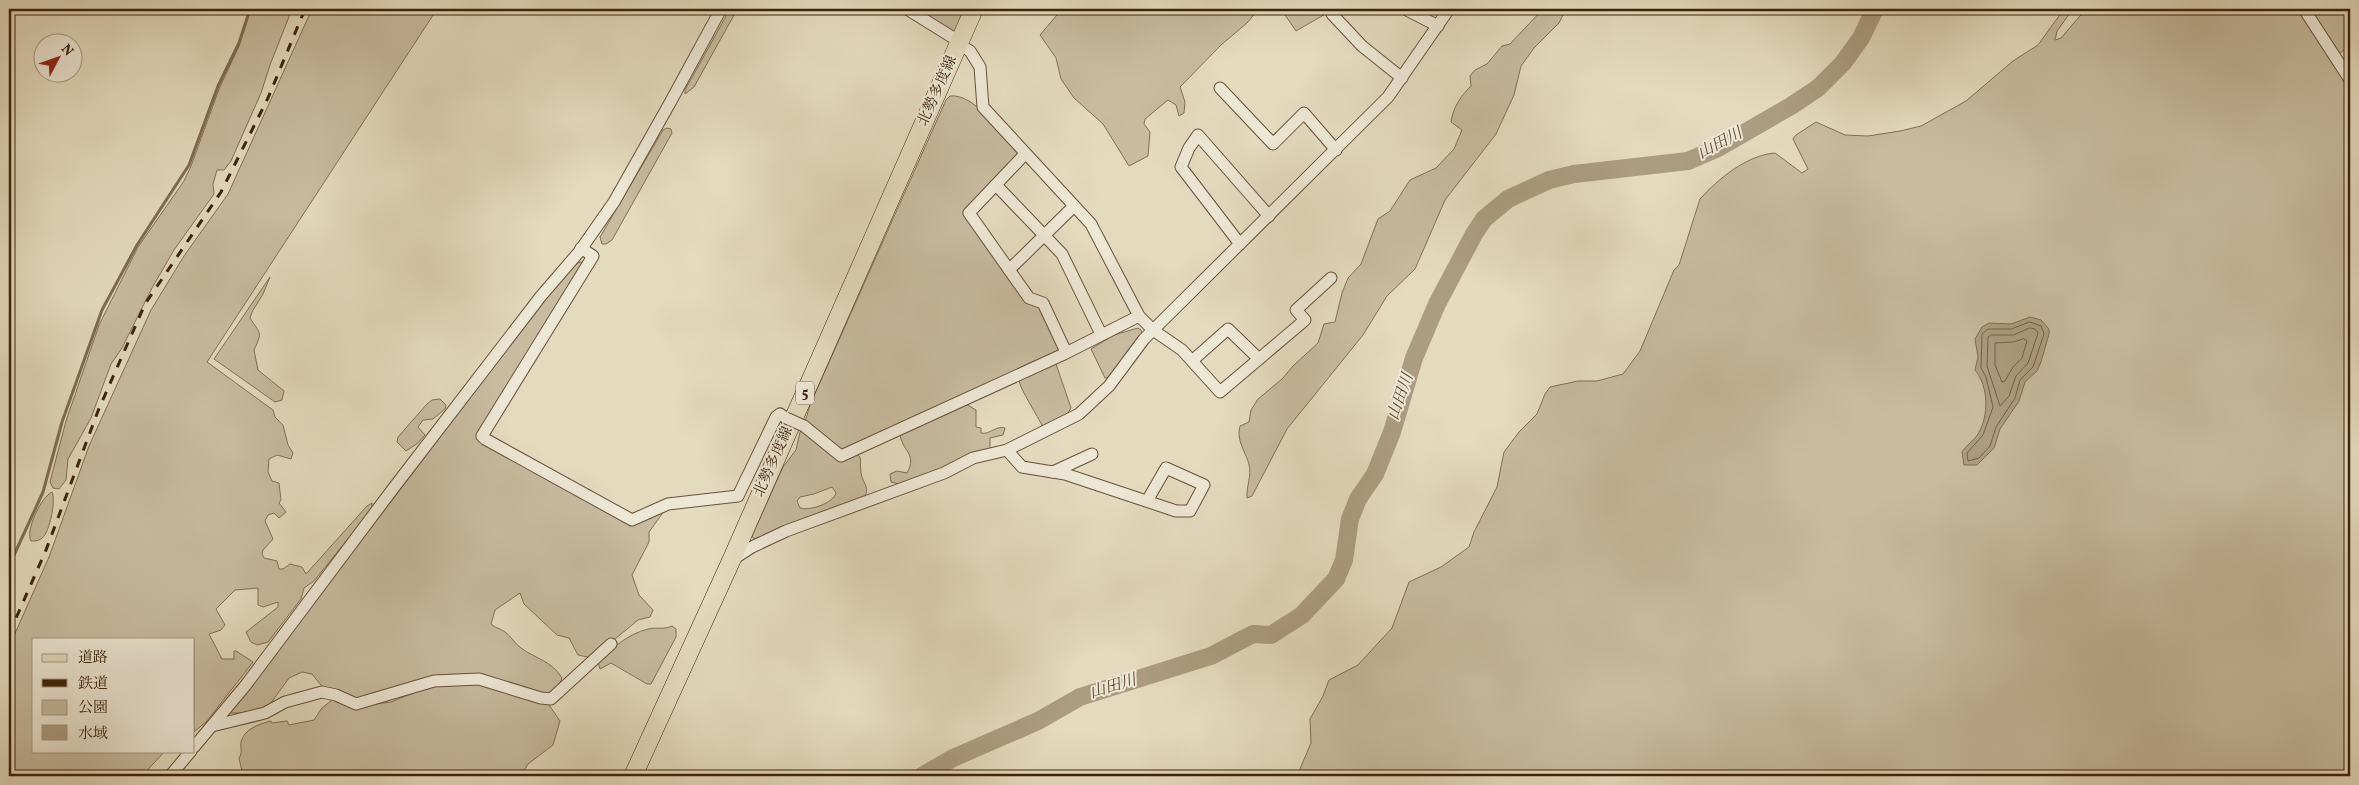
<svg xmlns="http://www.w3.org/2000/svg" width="2359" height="785" font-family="Vollkorn,'Noto Serif JP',serif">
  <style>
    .green { fill: #c8bba0; stroke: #836f56; fill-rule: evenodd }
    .water { fill: #ac9c81; stroke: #806c52 }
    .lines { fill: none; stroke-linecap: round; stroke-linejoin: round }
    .shore { stroke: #756046; stroke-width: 1 }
    .stream { stroke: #806c52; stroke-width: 3 }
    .river { stroke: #ac9c81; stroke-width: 18 }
    .minor-casing { stroke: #685138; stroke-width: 13 }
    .primary-casing { stroke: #3e230b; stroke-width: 19 }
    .minor { stroke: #ede7d5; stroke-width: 11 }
    .primary { stroke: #e4dabe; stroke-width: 18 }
    .rail { stroke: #3e230b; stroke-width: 3; stroke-dasharray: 9 9; stroke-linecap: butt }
    .minor-bridge-casing { stroke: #685138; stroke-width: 13; stroke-linecap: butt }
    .minor-bridge { stroke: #ede7d5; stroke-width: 11 }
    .labels { text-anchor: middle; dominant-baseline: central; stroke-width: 4; stroke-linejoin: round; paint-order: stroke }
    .shield { fill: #ede7d5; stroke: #725e48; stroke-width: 1 }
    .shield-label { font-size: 14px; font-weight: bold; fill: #3e230b }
    .street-label { font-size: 15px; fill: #3e230b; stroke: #ede7d5 }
    .water-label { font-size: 16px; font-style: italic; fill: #5f472e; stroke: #ede7d5 }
  </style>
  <rect width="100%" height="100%" fill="#e4dabe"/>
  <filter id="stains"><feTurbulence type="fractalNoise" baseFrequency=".004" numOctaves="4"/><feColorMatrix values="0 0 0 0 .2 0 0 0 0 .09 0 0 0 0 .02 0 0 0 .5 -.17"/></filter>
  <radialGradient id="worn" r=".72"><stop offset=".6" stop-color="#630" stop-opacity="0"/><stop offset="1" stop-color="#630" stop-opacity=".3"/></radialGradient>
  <g class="green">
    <polygon points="251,9 292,9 270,65 261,93 231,161 224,170 217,170 213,184 214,194 174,250 152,288 122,348 111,364 91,418 68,459 66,480 59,489 53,488 50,482 66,421 99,325 138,247 184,181 191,166 219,89 239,46"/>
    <polygon points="312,9 437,9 207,362 273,410 275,417 283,425 288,445 293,453 291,459 277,455 269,459 268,472 272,481 279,483 281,500 279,503 286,512 279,518 274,513 268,515 265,521 273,539 263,550 262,554 264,558 277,561 279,569 283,569 290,564 302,567 306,574 367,506 372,503 372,509 314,581 304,588 301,599 268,642 257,645 251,642 246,632 278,607 278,602 263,607 258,605 258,588 235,590 216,609 225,625 221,630 209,634 222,659 234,659 234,651 236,651 253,662 207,721 194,732 194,639 34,639 34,751 165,751 142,776 9,776 9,647 49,557 89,446 151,310 184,256 228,194"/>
    <polygon points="730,9 739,13 734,15 694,87 685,94 685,90"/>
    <polygon points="914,9 967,9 956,34"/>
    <polygon points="1062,9 1259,9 1247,23 1221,45 1180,87 1185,102 1184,113 1179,116 1176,105 1168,100 1145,119 1144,124 1150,132 1148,156 1129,166 1103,124 1074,98 1061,79 1056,58 1040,35"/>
    <polygon points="1281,9 1334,9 1296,31"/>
    <path d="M1543,9H1566L1559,23L1534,48L1521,66L1514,95L1496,134L1445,200L1415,269L1387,296L1363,335L1287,429L1252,496L1247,498C1246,486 1252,477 1249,464C1245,451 1236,440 1240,426L1249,422L1251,410L1258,399L1282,379L1293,366L1318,343L1324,324L1335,322L1342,293L1348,278L1361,264L1378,219L1390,211L1410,180L1436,168L1454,149L1462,130L1451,122C1453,107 1461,96 1471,86L1470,76L1475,70L1487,64L1502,46L1510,44Z"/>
    <path d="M2064,9H2073L2057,31L2055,40L2061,38L2086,9H2299L2350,90V776H1297L1311,743L1310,719L1323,696L1329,680L1358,665L1392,628L1409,582L1441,567L1469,547L1474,532L1497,487L1504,452L1519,432L1537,414L1545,394L1550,387L1578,381H1597L1623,374L1640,351L1674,270L1679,265L1700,199C1718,179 1747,155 1775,153L1802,173L1808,169L1793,139L1796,135L1816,122L1845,135L1868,136L1900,131L1921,126L1966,101L2013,61L2038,45Z"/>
    <polygon points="2322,9 2350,9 2350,45 2339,54 2315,16"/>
    <path d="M950,96C975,93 1003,135 1018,152V156L965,213L1041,307L1062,352L843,451L805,422L810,405L946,100Z"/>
    <polygon points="667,128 671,129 672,133 612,240 606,244 602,244 600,237 663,130"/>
    <path d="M580,262L586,263L479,437L632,522L662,510V514L649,532V542L632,575L639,595L653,610L650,617L638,620L592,658L578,655L569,638L557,635L524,604L520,593L495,610L491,624C495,628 500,628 505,632C511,636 515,644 521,648C536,659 552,661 562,678L560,683L547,697L465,676L354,700L325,690L312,674L302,672L289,678L268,707L249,713H230L546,298L576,264Z"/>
    <path d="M270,277L263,294L252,312L250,318C260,334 263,331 254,350L258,370L284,391L282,400L275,402L214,359Z"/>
    <polygon points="1138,328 1141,330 1142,334 1128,350 1110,378 1105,378 1091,349 1114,335"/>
    <path d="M1055,361L1071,408L1068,413L1043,427C1038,417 1019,387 1019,380Z"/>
    <polygon points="440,399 446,405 445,409 433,419 423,420 418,427 425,435 418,443 406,451 397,442 398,437 427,404 432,400"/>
    <path d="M964,403L976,410V427L981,428V433C990,435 996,425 1005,428L1003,435L990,438V450L899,484L891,482L890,474L897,471L907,473C918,453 901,451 900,433Z"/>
    <path d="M805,430L834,455L856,453L860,457C861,462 860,468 861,473C863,484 872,490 862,499L754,539L752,536L783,467L796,450L800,432ZM832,487L836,493C833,503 811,511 800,508L797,501L800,497L814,494Z"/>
    <path d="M52,492C56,500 50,532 42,538C39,541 35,541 31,541C25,531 41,497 52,492Z"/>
    <path d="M672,626L676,629V637L651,684H647L611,663L600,669L598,662C612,648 628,634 648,629C656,627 664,630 672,626Z"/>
    <path d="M478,683L543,701L549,705L560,721L553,745L528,764L521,776H418L411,774L391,776H243L239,758C243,752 240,749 241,742C244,729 259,724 271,721L272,723L287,721L289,725L314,720L322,708L332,700L353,707L391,702L430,686Z"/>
  </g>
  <path class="water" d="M2030,317L2041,320L2049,329V334L2041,362L2037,371L2025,382L2019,401L2000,429L1994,448L1977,465H1964L1962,452C1966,445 1974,441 1978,434C1989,416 1989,387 1975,370L1978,357L1975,339L1982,327L1989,323L2011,324Z"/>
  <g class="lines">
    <g class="shore">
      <polygon points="2030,322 2041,326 2044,334 2033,367 2020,380 2015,398 1996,427 1990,446 1979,458 1968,461 1967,453 1983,435 1993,407 1986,377 1981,368 1982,334 1988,329 2011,329"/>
      <polygon points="2030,328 2035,329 2038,333 2028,363 2016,376 2009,396 2000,406 1987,366 1988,337 1991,335 2013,335"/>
      <polygon points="2024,339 2027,341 2022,358 2013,367 2005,381 2002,382 1995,365 1995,343 2013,342"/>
    </g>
    <polyline class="stream" points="9,566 43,492 62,422 102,310 137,245 189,165 218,86 239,43 250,9"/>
    <polyline class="river" points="922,776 953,758 1038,721 1080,697 1211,656 1253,634 1271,635 1302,615 1336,579 1344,560 1350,519 1358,499 1375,474 1392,432 1414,358 1437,304 1474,234 1484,219 1508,199 1549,180 1574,174 1688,161 1718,148 1791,106 1818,88 1843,63 1861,38 1875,9"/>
    <defs>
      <g id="minor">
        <polyline points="907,9 960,42"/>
        <polyline points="1405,9 1438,26"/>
        <polyline points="2304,9 2350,80"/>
        <polyline points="1332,14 1362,46 1402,78"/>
        <polyline points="958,44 970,51 980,67 983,107 1091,224 1139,316"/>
        <polyline points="1220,88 1273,144 1304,113 1336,150"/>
        <polyline points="1025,154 969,213 1029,298 1043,303 1066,352"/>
        <polyline points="996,185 1062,254 1101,334"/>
        <polyline points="1240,244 1181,167 1189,148 1198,135 1269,216"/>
        <polyline points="581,248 593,256 482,436 485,439 632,520 668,504 738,496 776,417 780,414 786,418"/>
        <polyline points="1009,270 1074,206"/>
        <polyline points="1193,360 1228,329 1259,359"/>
        <polyline points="804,426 841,456 1064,354 1139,316 1153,330 1182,350 1220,392 1305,320 1296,310 1331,278"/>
        <polyline points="1007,450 1022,467 1065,474 1176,511 1190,511 1204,485 1166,468 1147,501"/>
        <polyline points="1053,472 1092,454"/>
        <polyline points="732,560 752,547 786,531 944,473 973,458 1007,450 1079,414 1109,386 1144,339 1388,97 1449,9"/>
        <polyline points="212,726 265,713 285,702 322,692 336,695 356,704 434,681 479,679 541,698 551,699 611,644"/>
        <polyline points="194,747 245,686 392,490 541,296 579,252 614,202 671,101 721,9"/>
        <polyline points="170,776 191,751"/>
      </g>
      <polyline id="primary" points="633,776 731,561 974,9"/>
    </defs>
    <use href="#minor" class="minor-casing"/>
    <use href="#primary" class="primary-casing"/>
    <use href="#minor" class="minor"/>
    <use href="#primary" class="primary"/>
    <polyline class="rail" points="9,634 46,550 98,411 145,304 221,192 268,98 305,9"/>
    <defs>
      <polyline id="minor-bridge" points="786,418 804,426"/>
    </defs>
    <use href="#minor-bridge" class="minor-bridge-casing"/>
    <use href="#minor-bridge" class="minor-bridge"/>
  </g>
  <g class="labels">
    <rect class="shield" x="796" y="381.5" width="18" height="23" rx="4"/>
    <g class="shield-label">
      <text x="805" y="393">5</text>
    </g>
    <g class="street-label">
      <text transform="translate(938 91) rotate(-66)">北勢多度線</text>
      <text transform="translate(774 462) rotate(-66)">北勢多度線</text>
    </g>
    <g class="water-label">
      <text transform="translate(1720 144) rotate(-28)">山田川</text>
      <text transform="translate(1401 397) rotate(-71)">山田川</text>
      <text transform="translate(1113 687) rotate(-17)">山田川</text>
    </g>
  </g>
  <rect width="2359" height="785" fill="none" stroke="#e4dabe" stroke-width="30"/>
  <rect x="10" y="10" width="2339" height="765" fill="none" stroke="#3e230b" stroke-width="2.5"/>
  <rect x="15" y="15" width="2329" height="755" fill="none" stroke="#3e230b"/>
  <rect x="32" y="638" width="162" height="115" fill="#ede7d5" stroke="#a79984"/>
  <rect x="42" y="654" width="25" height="8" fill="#e4dabe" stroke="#a79984"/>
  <text x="78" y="662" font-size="15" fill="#3e230b">道路</text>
  <rect x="42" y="679" width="25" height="8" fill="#3e230b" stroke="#a79984"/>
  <text x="78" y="688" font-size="15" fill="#3e230b">鉄道</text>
  <rect x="42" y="700" width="25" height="15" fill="#c8bba0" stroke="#a79984"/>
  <text x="78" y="712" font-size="15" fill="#3e230b">公園</text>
  <rect x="42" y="725" width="25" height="15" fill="#ac9c81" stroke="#a79984"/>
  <text x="78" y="738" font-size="15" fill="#3e230b">水域</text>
  <g transform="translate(58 58) rotate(49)"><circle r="24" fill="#ede7d5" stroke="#a79984"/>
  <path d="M0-4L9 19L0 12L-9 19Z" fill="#8f2418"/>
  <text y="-8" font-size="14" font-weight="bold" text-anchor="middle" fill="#3e230b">N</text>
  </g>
  <rect width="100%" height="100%" filter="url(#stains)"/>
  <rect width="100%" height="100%" fill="url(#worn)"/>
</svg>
